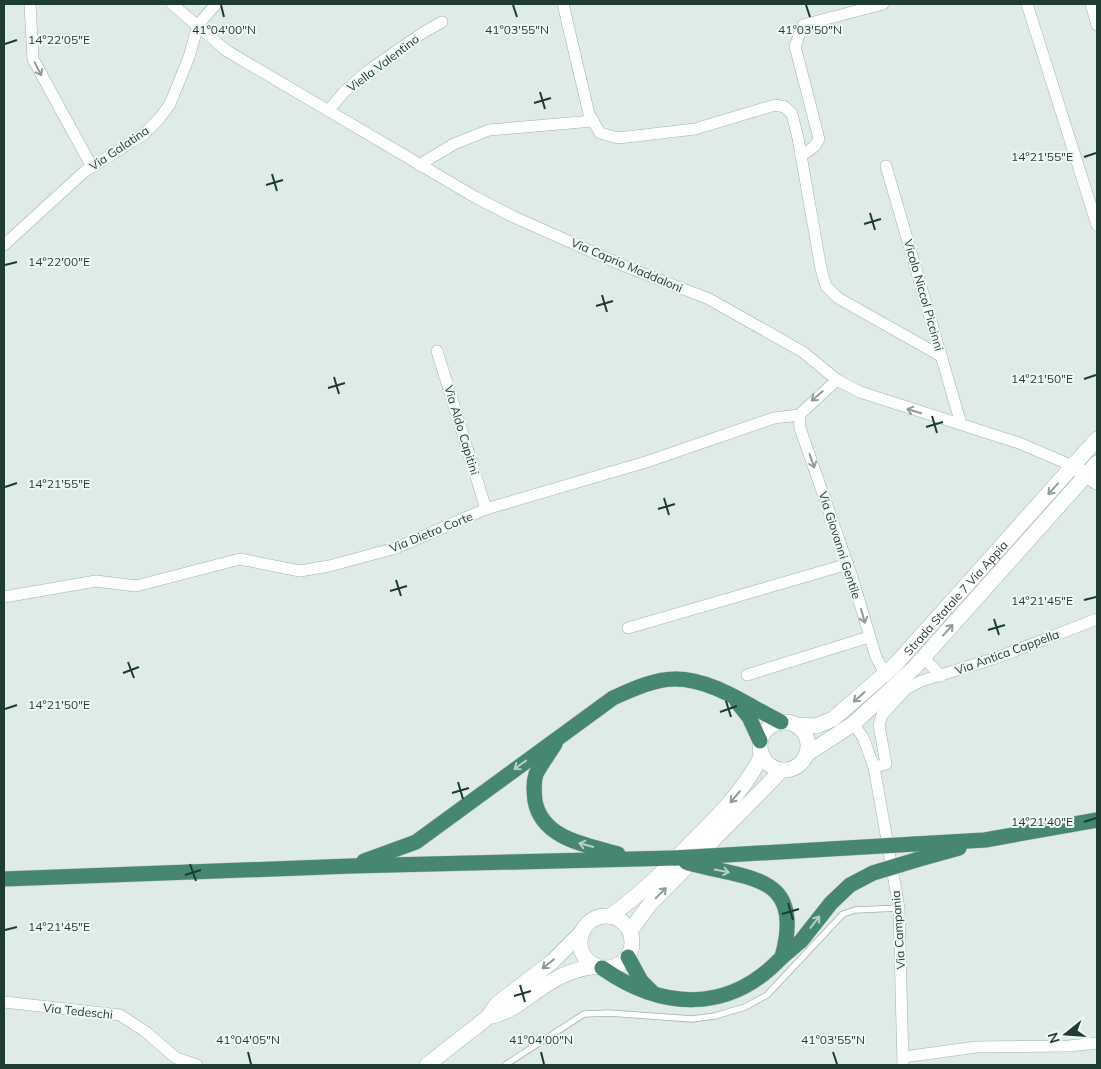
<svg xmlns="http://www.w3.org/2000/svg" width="1101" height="1069" font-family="Mulish,sans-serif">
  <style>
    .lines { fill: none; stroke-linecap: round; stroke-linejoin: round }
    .service-casing { stroke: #a2b3ac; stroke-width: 7 }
    .minor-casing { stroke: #a2b3ac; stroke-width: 12 }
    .tertiary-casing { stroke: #a2b3ac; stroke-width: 16 }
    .secondary-casing { stroke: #9db7ac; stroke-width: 16 }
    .trunk-casing { stroke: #c0c8c6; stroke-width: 16 }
    .service { stroke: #fff; stroke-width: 5.5 }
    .minor { stroke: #fff; stroke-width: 11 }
    .tertiary { stroke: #fff; stroke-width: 15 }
    .secondary { stroke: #fff; stroke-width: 15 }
    .trunk { stroke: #468672; stroke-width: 15 }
    .trunk-bridge-casing { stroke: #c0c8c6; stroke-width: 16; stroke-linecap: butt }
    .trunk-bridge { stroke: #468672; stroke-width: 15 }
    .oneway { stroke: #8f9e98 }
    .oneway2 { stroke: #b4d0c6 }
    .ticks { fill: none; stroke: #1f3c32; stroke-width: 2 }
    .labels { text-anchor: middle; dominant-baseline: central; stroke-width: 4; stroke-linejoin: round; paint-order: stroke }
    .street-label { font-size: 12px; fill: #1f3c32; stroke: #eff8f3 }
    .ticks-label { font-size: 12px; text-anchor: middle; fill: #1f3c32; stroke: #eff8f3; stroke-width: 4; stroke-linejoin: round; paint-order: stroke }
  </style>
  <rect width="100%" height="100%" fill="#dfebe5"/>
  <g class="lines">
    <defs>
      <polyline id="service" points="505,1065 584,1014 609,1013 692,1019 715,1016 745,1007 767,995 843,914 855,910 899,908"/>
      <g id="minor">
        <polyline points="30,4 33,59 92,167"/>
        <polyline points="172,4 227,51 475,197 514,217 622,265 709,299 803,352 837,380 860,392 1019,443 1073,466"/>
        <polyline points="563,4 589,114 600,133 618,138 695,129 775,105 785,107 792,114 798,138 821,269 826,286 838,298 941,356"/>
        <polyline points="1027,4 1097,225"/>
        <polyline points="1091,4 1097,25"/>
        <polyline points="329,110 344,92 368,71 424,32 442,22"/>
        <polyline points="801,156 815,146 819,139 795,46 803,25 883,4"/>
        <polyline points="419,165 454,144 489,130 593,121"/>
        <polyline points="886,166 961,424"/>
        <polyline points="4,245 84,172 144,134 159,119 170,104 189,57 198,25 216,4"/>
        <polyline points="437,351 486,509"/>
        <polyline points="799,415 800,428 852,577 876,657 885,674"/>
        <polyline points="4,597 96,581 136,586 240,559 300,571 329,566 396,548 486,509 646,462 774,418 799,415 837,380"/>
        <polyline points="628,628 848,564"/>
        <polyline points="924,658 941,676"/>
        <polyline points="747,675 869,637"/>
        <polyline points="853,724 863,737 874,767 899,908 903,1065"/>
        <polyline points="874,767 886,764 879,725 882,715 906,689 921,681 996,658 1097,619"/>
        <polyline points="4,1002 120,1015 146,1032 176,1058 197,1065"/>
        <polyline points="903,1057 977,1047 1069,1046 1097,1043"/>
      </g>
      <polyline id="tertiary" points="1073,466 1097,482"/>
      <g id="secondary">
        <circle cx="784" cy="746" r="24"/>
        <path id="s1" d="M796,725L816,726L833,719L895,665L1097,439"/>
        <polyline points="807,754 853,724 914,668 1097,463"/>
        <path d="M610,916C640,895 664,871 689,845C717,817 743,792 761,757"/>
        <circle cx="606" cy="942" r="26"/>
        <polyline points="630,931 650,904 781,771"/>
        <path d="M488,1017C514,1012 527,996 549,983C563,974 580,968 597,966"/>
        <polyline points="427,1065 488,1017 497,1004 553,961 583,931"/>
      </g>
      <g id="trunk">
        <polyline points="737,702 749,717 760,741"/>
        <path d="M555,744C549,754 541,764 536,774C533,783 534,792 535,801C542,839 587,845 618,854"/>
        <polyline points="915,844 985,840 1097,820"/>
        <polyline points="916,860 959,848"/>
        <path d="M364,861L416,842L613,698C631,690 654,679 675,679C713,679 748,706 781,722"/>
        <polyline points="4,879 351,866 675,858"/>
        <polyline points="628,957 641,981 652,992"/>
        <path d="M602,968C662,1010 729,1014 782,957"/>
      </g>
    </defs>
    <use href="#service" class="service-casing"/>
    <use href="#minor" class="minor-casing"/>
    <use href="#tertiary" class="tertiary-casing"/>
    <use href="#secondary" class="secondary-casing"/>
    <use href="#trunk" class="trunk-casing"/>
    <use href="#service" class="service"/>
    <use href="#minor" class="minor"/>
    <use href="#tertiary" class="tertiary"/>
    <use href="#secondary" class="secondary"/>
    <use href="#trunk" class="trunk"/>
    <defs>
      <g id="trunk-bridge">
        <polyline points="675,858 915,844"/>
        <path d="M686,862C745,880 806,871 782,957"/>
        <polyline points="782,957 801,941 831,903 850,885 873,873 916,860"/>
      </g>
    </defs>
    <use href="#trunk-bridge" class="trunk-bridge-casing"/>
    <use href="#trunk-bridge" class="trunk-bridge"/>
  </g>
  <defs><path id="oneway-shaft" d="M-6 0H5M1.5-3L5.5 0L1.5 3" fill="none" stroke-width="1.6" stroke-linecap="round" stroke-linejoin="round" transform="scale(1.25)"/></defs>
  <g class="oneway">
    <use href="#oneway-shaft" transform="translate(38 69) rotate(63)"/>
    <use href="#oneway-shaft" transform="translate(817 396) rotate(140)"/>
    <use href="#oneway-shaft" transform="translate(914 411) rotate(-163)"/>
    <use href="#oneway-shaft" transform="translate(812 461) rotate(71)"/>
    <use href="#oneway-shaft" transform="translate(1053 489) rotate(132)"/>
    <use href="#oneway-shaft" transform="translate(863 616) rotate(74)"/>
    <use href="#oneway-shaft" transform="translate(948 630) rotate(-48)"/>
    <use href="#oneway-shaft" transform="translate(859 697) rotate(138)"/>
    <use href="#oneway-shaft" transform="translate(735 797) rotate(130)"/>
    <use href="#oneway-shaft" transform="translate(661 893) rotate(-45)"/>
    <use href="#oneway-shaft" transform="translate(548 964) rotate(142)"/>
  </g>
  <g class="oneway2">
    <use href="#oneway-shaft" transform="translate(520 765) rotate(144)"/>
    <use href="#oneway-shaft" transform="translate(586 845) rotate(-164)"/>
    <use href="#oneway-shaft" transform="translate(722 871) rotate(11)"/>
    <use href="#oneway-shaft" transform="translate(815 922) rotate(-52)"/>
  </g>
  <path class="ticks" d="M221,5L224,17M513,5L517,17M806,5L810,17M5,44L17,40M540,92L545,109M534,103L551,98M1084,157L1096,153M272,174L277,191M266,185L283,180M870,213L875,230M864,224L881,219M5,265L17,262M602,295L607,312M596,306L613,301M334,377L339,394M1084,379L1096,375M328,388L345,383M932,416L937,433M926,427L943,422M5,487L17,483M664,498L669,515M658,509L675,504M396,580L401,596M390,591L407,586M1084,600L1096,597M994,619L999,635M988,630L1005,625M128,662L134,678M123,673L139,667M726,701L731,717M5,709L17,705M720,712L737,706M458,782L463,799M452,793L469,788M1084,822L1096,818M190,864L196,881M185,875L201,870M788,903L793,920M782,914L799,909M5,930L17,927M520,985L525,1002M514,996L531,991M248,1052L251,1064M541,1052L544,1064M833,1052L837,1064"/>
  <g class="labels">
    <g class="street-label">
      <text transform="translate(383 63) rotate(-37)">Viella Valentino</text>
      <text transform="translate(119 148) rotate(-34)">Via Galatina</text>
      <text transform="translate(627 265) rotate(23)">Via Caprio Maddaloni</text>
      <text transform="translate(924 295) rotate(74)">Vicolo Niccol Piccinni</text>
      <text transform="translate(462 430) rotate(73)">Via Aldo Capitini</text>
      <text transform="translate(431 532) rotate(-22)">Via Dietro Corte</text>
      <text transform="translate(840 545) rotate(72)">Via Giovanni Gentile</text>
      <text stroke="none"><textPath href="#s1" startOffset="211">Strada Statale 7 Via Appia</textPath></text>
      <text transform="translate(1007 652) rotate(-20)">Via Antica Cappella</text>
      <text transform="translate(898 930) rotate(-94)">Via Campania</text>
      <text transform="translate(78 1011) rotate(6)">Via Tedeschi</text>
    </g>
  </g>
  <g class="ticks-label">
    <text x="224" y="34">41°04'00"N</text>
    <text x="517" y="34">41°03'55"N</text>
    <text x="810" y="34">41°03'50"N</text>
    <text x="59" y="44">14°22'05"E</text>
    <text x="1042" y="161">14°21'55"E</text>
    <text x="59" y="266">14°22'00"E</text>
    <text x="1042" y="383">14°21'50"E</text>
    <text x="59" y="488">14°21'55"E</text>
    <text x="1042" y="605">14°21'45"E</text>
    <text x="59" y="709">14°21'50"E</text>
    <text x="1042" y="826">14°21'40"E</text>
    <text x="59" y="931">14°21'45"E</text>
    <text x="248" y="1044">41°04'05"N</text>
    <text x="541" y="1044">41°04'00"N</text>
    <text x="833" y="1044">41°03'55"N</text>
  </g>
  <rect width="1101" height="1069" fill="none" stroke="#1f3c32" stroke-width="10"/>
  <g transform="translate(1066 1034) rotate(253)" stroke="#eff8f3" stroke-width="4" paint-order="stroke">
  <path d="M0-4L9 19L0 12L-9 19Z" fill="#1f3c32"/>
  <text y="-8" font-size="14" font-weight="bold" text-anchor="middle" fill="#1f3c32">N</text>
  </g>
</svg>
